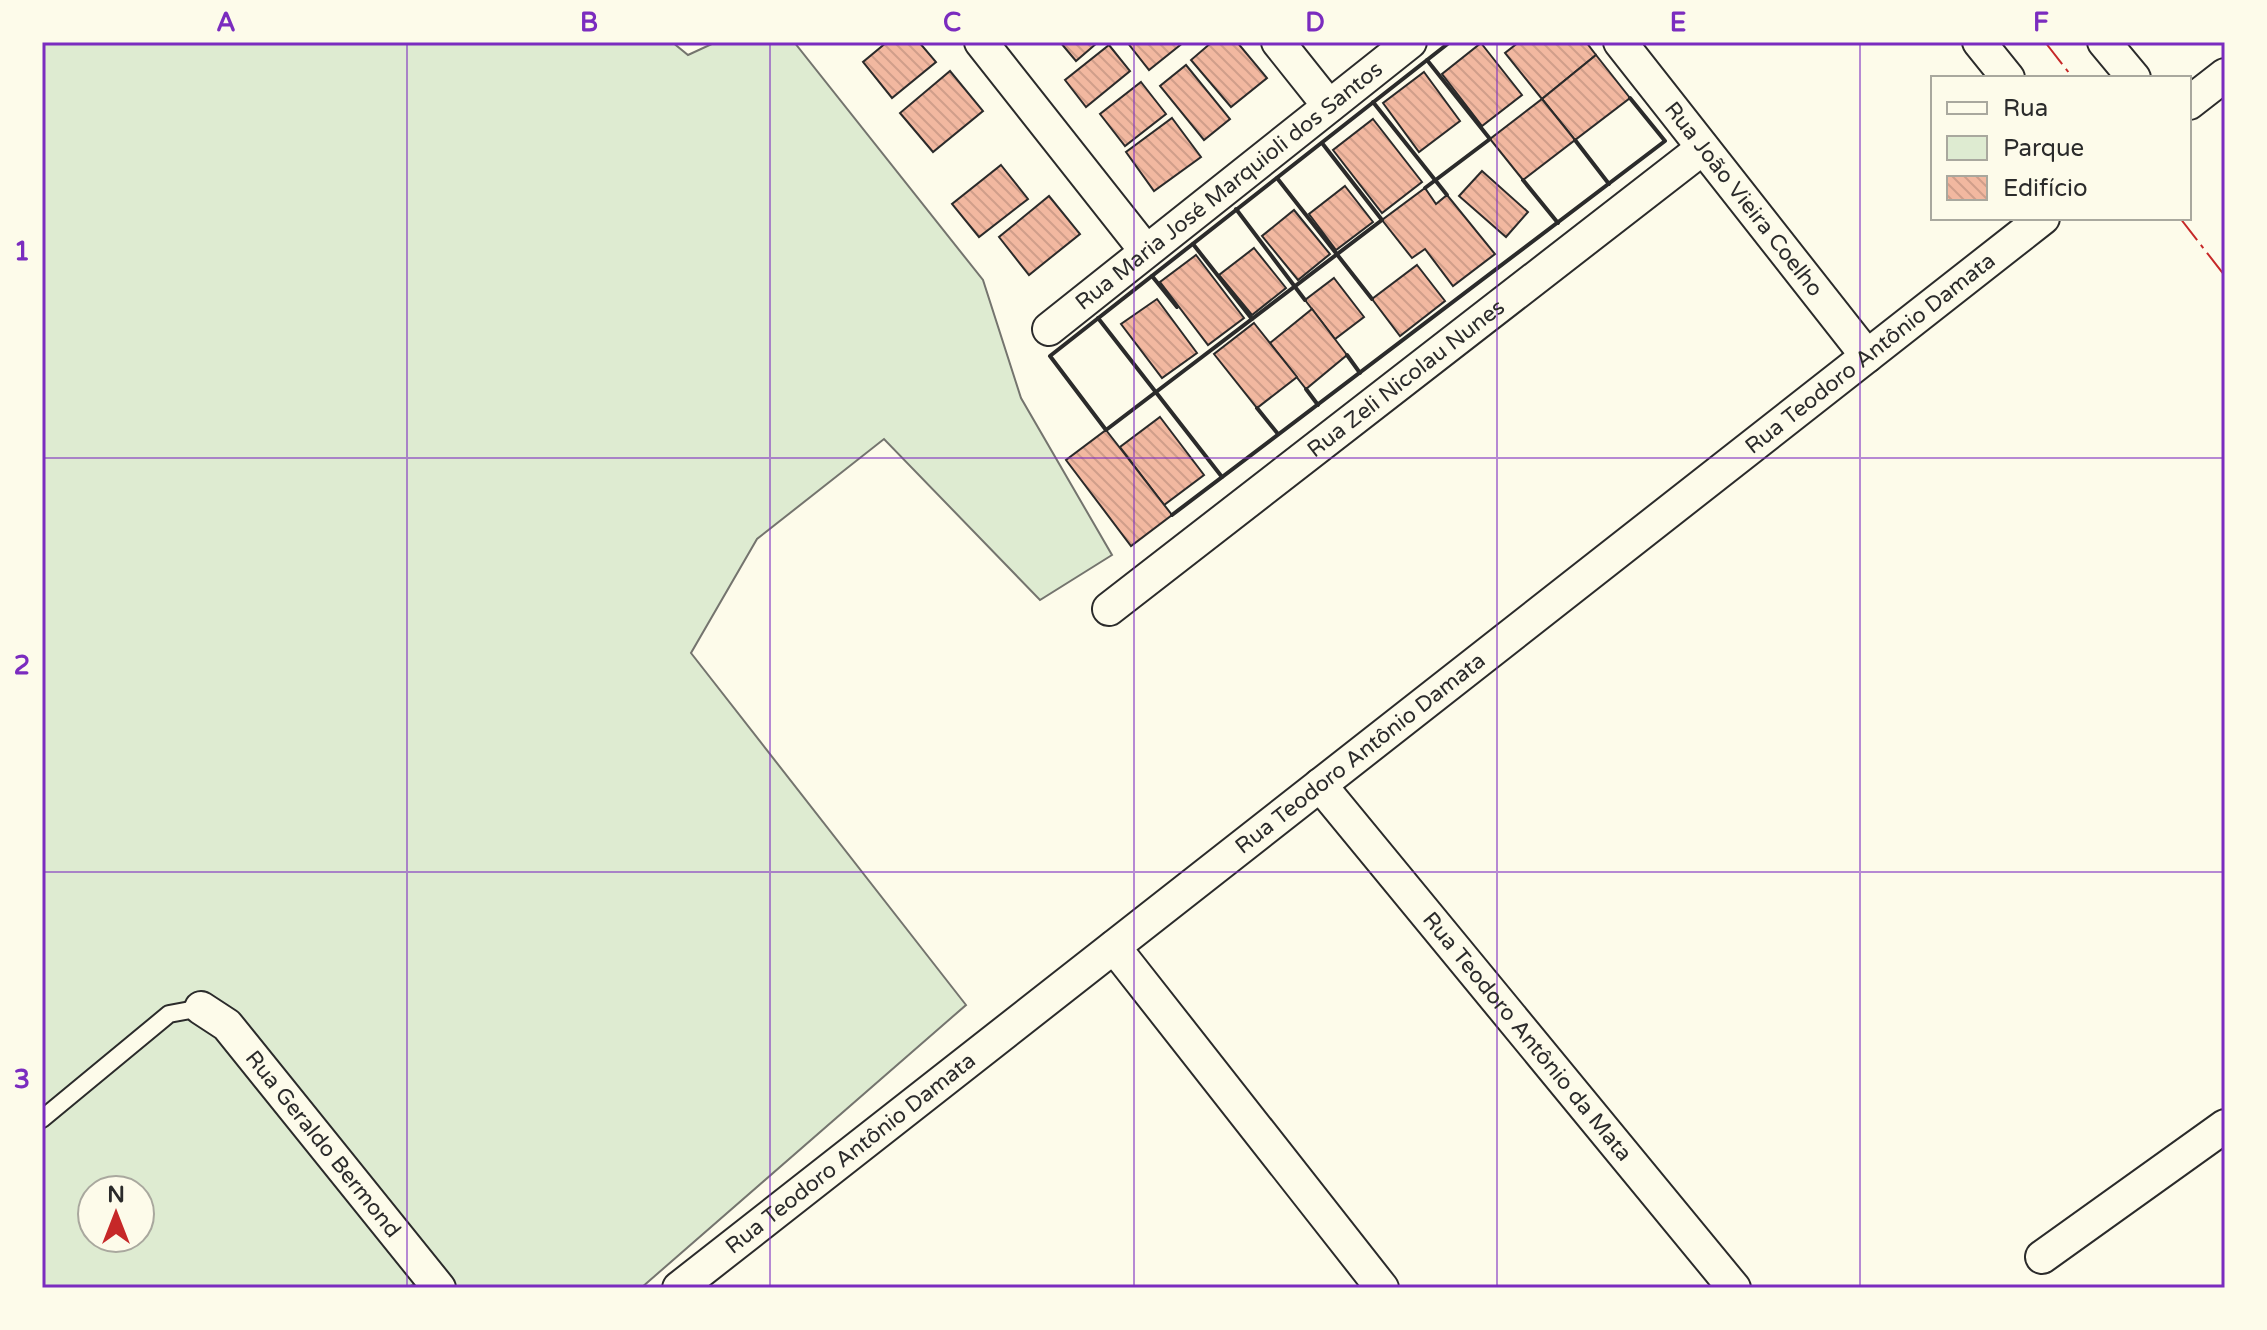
<svg xmlns="http://www.w3.org/2000/svg" width="2267" height="1330" font-family="'Varela Round',sans-serif">
  <style>
    .green { fill: #deebd1; stroke: #74746e; stroke-width: 2; fill-rule: evenodd }
    .building { fill: url(#building-back-hatch); stroke: #2b2b2b; stroke-width: 2 }
    .lines { fill: none; stroke-linecap: round; stroke-linejoin: round }
    .service-casing { stroke: #2b2b2b; stroke-width: 20 }
    .minor-casing { stroke: #2b2b2b; stroke-width: 36 }
    .service { stroke: #fdfbea; stroke-width: 16 }
    .minor { stroke: #fdfbea; stroke-width: 32 }
    .wall { stroke: #2b2b2b; stroke-width: 4 }
    .power { stroke: #c62828; stroke-width: 2; stroke-dasharray: 28 6 4 6; stroke-linecap: butt }
    .grid { fill: none; stroke: #7b2cbf; stroke-width: 2; stroke-opacity: 0.55 }
    .labels { text-anchor: middle; dominant-baseline: central; stroke-width: 6; stroke-linejoin: round; paint-order: stroke }
    .street-label { font-size: 22px; fill: #2b2b2b; stroke: #fdfbea }
    .neatline { fill: none; stroke: #7b2cbf; stroke-width: 3 }
    .grid-label { font-size: 26px; text-anchor: middle; font-weight: bold; fill: #7b2cbf }
  </style>
  <defs>
    <pattern id="building-back-hatch" width="6" height="6" patternUnits="userSpaceOnUse" patternTransform="scale(2)"><rect width="6" height="6" fill="#f2b8a0"/><path d="M-1 5l2 2M0 0l6 6M5-1l2 2" fill="none" stroke="#d09e8a"/></pattern>
  </defs>
  <rect width="100%" height="100%" fill="#fdfbea"/>
  <path class="green" d="M42,42H672L688,55L716,42H794L983,280L1021,398L1112,555L1040,600L884,439L757,539L691,653L966,1005L641,1288H456L440,1270L407,1288H42ZM92,1190H140V1238H92Z"/>
  <g class="building">
    <polygon points="887,42 919,42 936,62 892,98 863,62"/>
    <polygon points="1060,42 1096,42 1097,43 1076,61"/>
    <polygon points="1127,42 1184,42 1149,70"/>
    <polygon points="1212,42 1237,42 1267,78 1231,107 1191,60"/>
    <polygon points="1519,42 1586,42 1596,55 1542,99 1505,53"/>
    <polygon points="1481,43 1522,95 1482,126 1442,74"/>
    <polygon points="1109,45 1130,71 1086,107 1065,80"/>
    <polygon points="1596,55 1630,98 1575,140 1542,99"/>
    <polygon points="1186,65 1230,119 1204,140 1160,86"/>
    <polygon points="950,71 983,111 933,152 900,113"/>
    <polygon points="1424,72 1460,121 1419,152 1383,103"/>
    <polygon points="1141,82 1166,114 1125,146 1100,114"/>
    <polygon points="1542,99 1575,140 1523,180 1490,139"/>
    <polygon points="1172,118 1201,157 1154,191 1126,152"/>
    <polygon points="1373,119 1422,182 1382,213 1333,150"/>
    <polygon points="1001,165 1028,199 979,237 952,204"/>
    <polygon points="1482,171 1528,212 1506,237 1459,196"/>
    <polygon points="1345,186 1373,222 1336,250 1309,214"/>
    <polygon points="1425,188 1436,204 1447,195 1495,254 1453,286 1425,249 1412,258 1382,220"/>
    <polygon points="1049,196 1080,234 1029,275 999,237"/>
    <polygon points="1294,210 1330,254 1298,280 1262,236"/>
    <polygon points="1254,248 1286,288 1252,315 1219,275"/>
    <polygon points="1196,255 1244,318 1208,345 1160,282"/>
    <polygon points="1417,265 1445,301 1400,336 1372,299"/>
    <polygon points="1334,278 1364,317 1335,339 1305,300"/>
    <polygon points="1157,299 1197,353 1162,378 1121,324"/>
    <polygon points="1312,309 1347,355 1306,389 1270,343"/>
    <polygon points="1254,323 1297,377 1257,408 1214,354"/>
    <polygon points="1160,417 1204,475 1164,505 1120,447"/>
    <polygon points="1106,430 1172,515 1131,546 1066,460"/>
  </g>
  <g class="lines">
    <defs>
      <polyline id="service" points="42,1119 169,1014 201,1008"/>
      <g id="minor">
        <polyline points="981,42 1146,251"/>
        <polyline points="1278,42 1329,106"/>
        <path id="s1" d="M1620,42L1867,356"/>
        <polyline points="1979,42 2008,78"/>
        <polyline points="2104,42 2134,78"/>
        <polyline points="2189,103 2225,75"/>
        <path id="s2" d="M1049,329L1410,42"/>
        <path id="s3" d="M1109,609L1703,148"/>
        <path id="s4" d="M1320,785L1734,1288"/>
        <polyline points="1114,947 1382,1288"/>
        <path id="s5" d="M201,1008L227,1025L439,1288"/>
        <polyline points="2042,1257 2225,1126"/>
        <path id="s6" d="M679,1288L2043,218"/>
      </g>
    </defs>
    <use href="#service" class="service-casing"/>
    <use href="#minor" class="minor-casing"/>
    <use href="#service" class="service"/>
    <use href="#minor" class="minor"/>
    <g class="wall">
      <polyline points="1373,102 1447,195"/>
      <polyline points="1575,140 1609,184"/>
      <polyline points="1322,143 1382,220 1106,430 1050,356 1450,42"/>
      <polyline points="1277,178 1372,299"/>
      <polyline points="1523,180 1558,223"/>
      <polyline points="1425,188 1490,139 1427,60"/>
      <polyline points="1236,209 1305,300"/>
      <polyline points="1193,244 1252,319"/>
      <polyline points="1152,276 1177,307"/>
      <polyline points="1098,318 1222,477"/>
      <polyline points="1347,355 1360,373"/>
      <polyline points="1306,389 1318,405"/>
      <polyline points="1257,408 1278,434"/>
      <polyline points="1172,515 1665,141 1630,98"/>
    </g>
    <g class="power">
      <polyline points="2045,42 2073,78"/>
      <polyline points="2180,218 2225,276"/>
    </g>
  </g>
  <path class="grid" d="M407,42V1288M770,42V1288M1134,42V1288M1497,42V1288M1860,42V1288M42,458H2225M42,872H2225"/>
  <g class="labels">
    <g class="street-label">
      <text stroke="none"><textPath href="#s2" startOffset="230">Rua Maria José Marquioli dos Santos</textPath></text>
      <text stroke="none"><textPath href="#s1" startOffset="200">Rua João Vieira Coelho</textPath></text>
      <text stroke="none"><textPath href="#s6" startOffset="1514">Rua Teodoro Antônio Damata</textPath></text>
      <text stroke="none"><textPath href="#s3" startOffset="376">Rua Zeli Nicolau Nunes</textPath></text>
      <text stroke="none"><textPath href="#s6" startOffset="866">Rua Teodoro Antônio Damata</textPath></text>
      <text stroke="none"><textPath href="#s4" startOffset="326">Rua Teodoro Antônio da Mata</textPath></text>
      <text stroke="none"><textPath href="#s5" startOffset="184">Rua Geraldo Bermond</textPath></text>
      <text stroke="none"><textPath href="#s6" startOffset="218">Rua Teodoro Antônio Damata</textPath></text>
    </g>
  </g>
  <rect width="2267" height="1330" fill="none" stroke="#fdfbea" stroke-width="88"/>
  <rect x="1931" y="76" width="260" height="144" fill="#fdfbea" stroke="#a9a89e" stroke-width="2"/>
  <rect x="1947" y="102" width="40" height="12" fill="#fdfbea" stroke="#a9a89e" stroke-width="2"/>
  <text x="2003" y="116" font-size="24" fill="#2b2b2b">Rua</text>
  <rect x="1947" y="136" width="40" height="24" fill="#deebd1" stroke="#a9a89e" stroke-width="2"/>
  <text x="2003" y="156" font-size="24" fill="#2b2b2b">Parque</text>
  <rect x="1947" y="176" width="40" height="24" fill="url(#building-back-hatch)" stroke="#a9a89e" stroke-width="2"/>
  <text x="2003" y="196" font-size="24" fill="#2b2b2b">Edifício</text>
  <g transform="translate(116 1214)"><circle r="38" fill="#fdfbea" stroke="#a9a89e" stroke-width="2"/>
  <path d="M0-6L14 30L0 20L-14 30Z" fill="#c62828"/>
  <text y="-12" font-size="22" font-weight="bold" text-anchor="middle" fill="#2b2b2b">N</text>
  </g>
  <rect x="44" y="44" width="2179" height="1242" class="neatline"/>
  <g class="grid-label">
    <text x="226" y="31">A</text>
    <text x="589" y="31">B</text>
    <text x="952" y="31">C</text>
    <text x="1315" y="31">D</text>
    <text x="1678" y="31">E</text>
    <text x="2041" y="31">F</text>
    <text x="22" y="260">1</text>
    <text x="22" y="674">2</text>
    <text x="22" y="1088">3</text>
  </g>
</svg>
